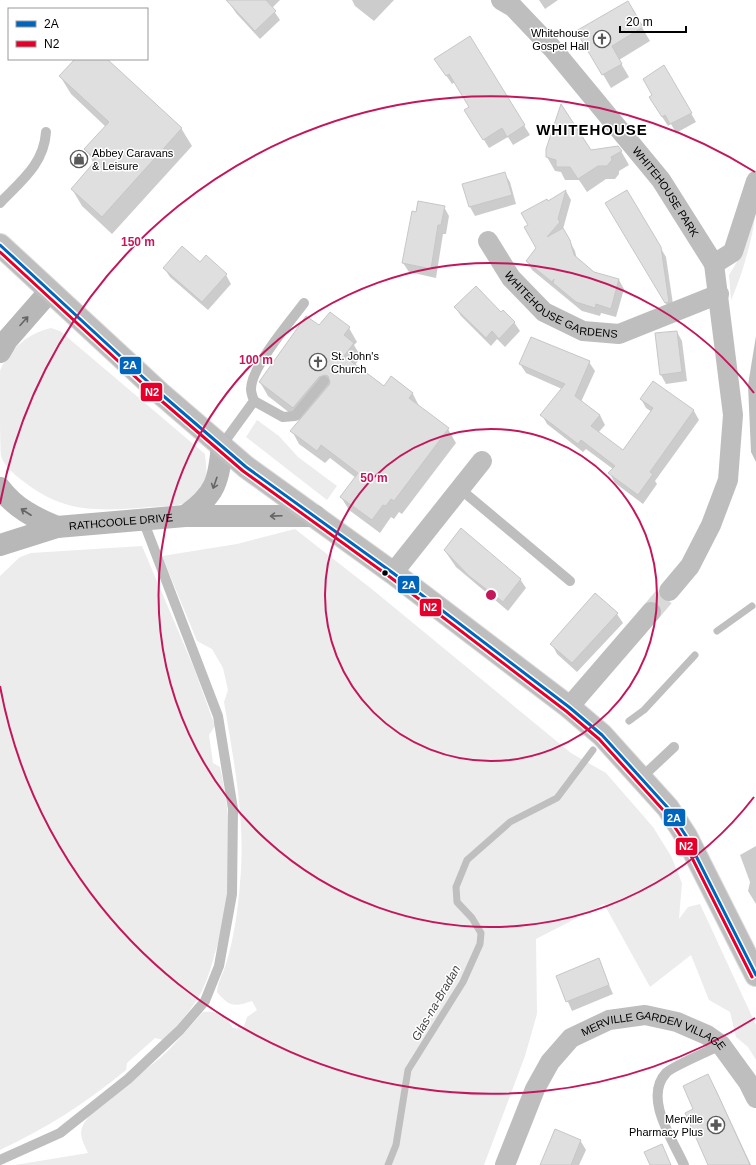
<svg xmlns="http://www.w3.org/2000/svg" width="756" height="1165" font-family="Arial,sans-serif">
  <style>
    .green { fill: #ececec }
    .water { fill: #bfbfbf }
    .shadow { fill: #0003 }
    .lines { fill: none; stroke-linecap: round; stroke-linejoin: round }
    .stream { stroke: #bfbfbf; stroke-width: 7 }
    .building { fill: #dfdfdf; stroke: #c7c7c7 }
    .street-tunnel { stroke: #d9d9d9; stroke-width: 20; stroke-dasharray: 20 10; stroke-linecap: butt }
    .primary-casing { stroke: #dbdbdb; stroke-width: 24 }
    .lane { stroke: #bebebe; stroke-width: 10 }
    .street { stroke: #bebebe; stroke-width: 20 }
    .secondary { stroke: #b8b8b8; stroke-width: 22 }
    .primary { stroke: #bebebe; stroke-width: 22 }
    .bus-1-casing { stroke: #fff; stroke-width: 6 }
    .bus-2-casing { stroke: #fff; stroke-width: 6 }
    .bus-1 { stroke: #0065bd; stroke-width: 3 }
    .bus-2 { stroke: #e4002b; stroke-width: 3 }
    .oneway { stroke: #656565 }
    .ring { fill: none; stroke: #c2185b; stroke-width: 2 }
    .bus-dot { fill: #000; stroke: #fff; stroke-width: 1.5 }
    .labels { text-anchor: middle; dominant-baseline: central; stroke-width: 3; stroke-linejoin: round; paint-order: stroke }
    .poi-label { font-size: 11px; fill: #000; stroke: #fff; text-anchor: end }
    .street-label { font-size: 11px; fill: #000; stroke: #fff }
    .water-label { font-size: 12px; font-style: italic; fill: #444; stroke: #fff }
    .district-label { font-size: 15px; font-weight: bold; letter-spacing: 1px; fill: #000; stroke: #fff }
    .centre { fill: #c2185b; stroke: #fff; stroke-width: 2 }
    .ring-label { font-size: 12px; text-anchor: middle; font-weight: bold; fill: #c2185b; stroke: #fff; stroke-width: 3; stroke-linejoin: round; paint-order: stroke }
    .line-badge { stroke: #fff; stroke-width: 1.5 }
    .badge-label { font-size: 11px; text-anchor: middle; font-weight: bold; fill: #fff }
  </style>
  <rect width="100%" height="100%" fill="#fff"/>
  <g class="green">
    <path d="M756,203C756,229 742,276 731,300L729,275L741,255Z"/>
    <path d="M51,328L60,331L205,454C206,465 209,483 201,493C189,507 167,506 150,507C100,511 64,514 23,481C15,475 4,466 1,456C0,447 0,399 0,386C0,382 0,376 0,371C8,350 30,332 51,328Z"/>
    <polygon points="257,420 279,436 298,457 337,486 327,500 246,437"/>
    <path d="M295,529L373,590L571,753L606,773L653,827L671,856L682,883L679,919L688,907L700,904L756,1025V1060L748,1047L736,1037L730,1012L709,1000L691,955L650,987L604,904L536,939L537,1014L525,1056L484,1165H15L88,1153C83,1142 77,1133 85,1122C98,1101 139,1075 159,1059C175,1045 189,1027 203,1012C218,1011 226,1015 233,1028L243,1029L247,1017L257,1010L252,1001C235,1007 229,1007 217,992C218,981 223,974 226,964C234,938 238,910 240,883C246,822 234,762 224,702L228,690L223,668L212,649L197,641L162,556L237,544Z"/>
    <path d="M142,546L194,668L215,726L209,735L213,763L220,767C231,816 234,871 225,921C222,932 218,942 215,953C211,968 206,985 198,998C188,1014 176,1027 163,1040L155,1038L127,1063L126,1070C86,1103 47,1128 0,1150V576L20,557L31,553Z"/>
  </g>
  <polygon class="water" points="756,336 756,462 751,452 748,385"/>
  <g class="shadow">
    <polygon points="234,0 280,0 272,8 280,20 260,39 236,13 230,4"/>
    <polygon points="352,0 394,0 374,21 355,6"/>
    <polygon points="539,0 558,0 545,9"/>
    <polygon points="627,2 650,41 619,60 629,77 611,88 578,32"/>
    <polygon points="469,37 530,135 513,145 508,137 489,148 471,119 470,107 455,82 452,84 441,68"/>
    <polygon points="77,59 106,59 181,128 192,146 112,234 82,206 72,189 94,164 86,149 106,127 71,94 60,76"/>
    <polygon points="664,66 696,122 676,133 671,124 668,126 650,98 653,95"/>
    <polygon points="621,151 629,165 619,171 619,174 615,179 606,179 587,192 579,180 565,180 561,172 555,171 547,157"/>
    <polygon points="504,173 510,182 516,204 475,216 470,207 464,185"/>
    <polygon points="566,191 571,200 563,229 575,251 577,259 594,273 619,280 624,289 616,317 601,313 600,316 582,311 532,270 527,261 537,248 548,202"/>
    <polygon points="627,191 666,257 674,311 671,312 607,203"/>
    <polygon points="444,207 449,216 446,234 443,234 436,278 409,272 403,263 417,213"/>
    <polygon points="200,263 226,275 231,284 208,310 170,277 164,268"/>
    <polygon points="455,307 501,313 514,322 520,331 505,347 497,339 491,346 461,316"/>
    <polygon points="330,313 349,328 357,342 354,345 361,357 355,365 384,388 392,377 413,394 420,408 448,429 456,443 402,514 399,512 394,519 391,517 380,533 349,510 341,497 356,478 330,458 325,463 299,444 292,431 300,421 268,396 260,382 320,327"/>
    <polygon points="677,332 682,341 687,381 666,384 661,375"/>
    <polygon points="589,362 595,371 581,402 600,415 605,425 598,433 623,451 652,412 646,408 641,399 653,382 694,411 699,420 655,481 657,484 643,504 615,483 610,474 613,469 586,449 583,452 547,424 542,415 562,389 526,373 520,364"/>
    <polygon points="445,551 520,579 526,588 508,611 456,567"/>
    <polygon points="617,614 623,623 577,672 557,654 552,644"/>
    <polygon points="756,846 756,904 748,891 750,882 740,855"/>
    <polygon points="598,959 613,994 572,1011 557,977"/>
    <polygon points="707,1075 716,1090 751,1165 710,1165 694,1109"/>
    <polygon points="580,1140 586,1150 579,1165 541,1165"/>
  </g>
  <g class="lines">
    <g class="stream">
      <polyline points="717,631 752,606"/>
      <polyline points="629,721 644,710 695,655"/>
      <polyline points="388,1165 396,1145 408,1070 463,982 480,944 481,933 472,918 457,902 456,887 467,860 510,822 557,798 593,750"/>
    </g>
  </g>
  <g class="building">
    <polygon points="226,0 266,0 276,11 255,31"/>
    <polygon points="628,1 643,27 612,46 622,64 602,75 576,31"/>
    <polygon points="470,36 525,125 507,137 502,128 483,140 464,110 469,107 449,74 446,76 434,59"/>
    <polygon points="75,59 107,59 182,128 102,217 71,189 96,160 84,149 109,122 59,76"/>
    <polygon points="664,65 692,113 670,124 665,115 662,117 649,97 652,95 643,79"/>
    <polygon points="561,104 591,150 618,146 622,151 611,157 612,160 607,166 598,166 578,179 570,167 556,167 556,160 546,157 546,149"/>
    <polygon points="505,172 512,195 469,207 462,184"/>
    <polygon points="566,190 558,219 560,222 547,237 563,228 570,240 574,255 594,272 619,279 611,309 596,304 595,308 576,302 553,283 554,279 552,282 526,261 536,248 524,227 528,225 521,213 547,199 548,201"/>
    <polygon points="627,190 661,247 669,302 665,303 605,203"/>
    <polygon points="418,201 445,206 441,225 438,225 431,269 402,263 412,211 416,212"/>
    <polygon points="182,246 200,262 206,255 227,274 202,302 163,268"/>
    <polygon points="476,286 501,312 503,310 515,322 499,339 492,331 486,338 454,307"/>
    <polygon points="330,312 350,327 344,335 354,343 344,356 384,386 391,376 413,393 409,398 449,428 394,501 391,499 386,506 383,505 372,520 340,497 358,473 321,445 317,451 290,431 329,385 330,382 328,376 325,375 319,377 293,408 259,382 306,316 319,325"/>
    <polygon points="677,331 682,372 660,375 655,333"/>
    <polygon points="531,337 590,361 575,396 600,415 591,426 623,450 653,408 640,399 653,381 694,410 650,472 653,474 638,495 608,473 615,466 581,440 578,444 540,415 565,384 519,364"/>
    <polygon points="461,528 521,579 503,602 469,576 444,550"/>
    <polygon points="595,593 618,613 572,663 550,644"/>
    <polygon points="599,958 609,985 566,1002 556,976"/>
    <polygon points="708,1074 719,1097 750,1165 708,1165 685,1113 693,1109 683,1086"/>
    <polygon points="555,1129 581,1140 571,1165 540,1165"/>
    <polygon points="662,1144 671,1165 650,1165 644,1152"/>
  </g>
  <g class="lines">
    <polyline class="street-tunnel" points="651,612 669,591"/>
    <defs>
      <polyline id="primary" points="0,245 160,393 246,467 393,573 569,707 602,735 668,808 686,836 756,975"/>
    </defs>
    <use href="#primary" class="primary-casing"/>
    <g class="lane">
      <path d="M0,203C21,181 44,164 46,132"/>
      <polyline points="254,401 283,417 295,416 324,381"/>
      <path d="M222,445L254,401C253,398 251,393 251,389C251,367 290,322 304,303"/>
      <polyline points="459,488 570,581"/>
      <polyline points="641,778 674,747"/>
      <polyline points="0,1160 60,1133 128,1079 180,1030 205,1001 219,966 232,894 233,809 218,716 143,520"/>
      <path d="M684,1165C673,1140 643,1098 666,1073C671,1067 711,1050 721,1045"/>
    </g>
    <g class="street">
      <path id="s1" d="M501,0L513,7L552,48L661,180L714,264L733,415L728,480L711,525L690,566L669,591"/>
      <path id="s2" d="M488,241L511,278L544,312L583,331L619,334L719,294"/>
      <polyline points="714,264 733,252 756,181"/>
      <polyline points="393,573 482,461"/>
      <polyline points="569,707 651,612"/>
      <path id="s3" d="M505,1165L535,1089L550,1062L571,1038L609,1020L645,1015L677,1022L707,1035L721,1045L748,1082L756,1098"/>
    </g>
    <g class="secondary">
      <polyline points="0,352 7,340 49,292"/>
      <path d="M0,488C15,508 35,518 57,527"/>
      <path d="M185,516C216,495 219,480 222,445"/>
      <path id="s4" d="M0,545L57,527L185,516H315"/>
    </g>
    <use href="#primary" class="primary"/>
    <defs>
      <polyline id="bus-1" points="0,245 160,393 246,467 393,573 569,707 602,735 668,808 686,836 756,975"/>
      <polyline id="bus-2" points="0,252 157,397 243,471 390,577 566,711 599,739 664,811 682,838 752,977"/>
    </defs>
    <use href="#bus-1" class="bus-1-casing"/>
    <use href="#bus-2" class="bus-2-casing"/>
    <use href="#bus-1" class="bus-1"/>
    <use href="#bus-2" class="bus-2"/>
  </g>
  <defs><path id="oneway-shaft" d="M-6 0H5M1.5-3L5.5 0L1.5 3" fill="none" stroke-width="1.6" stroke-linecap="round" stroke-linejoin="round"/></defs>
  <g class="oneway">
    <use href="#oneway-shaft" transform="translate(24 321) rotate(-48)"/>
    <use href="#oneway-shaft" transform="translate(215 483) rotate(109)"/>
    <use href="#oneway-shaft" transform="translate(26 512) rotate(-147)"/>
    <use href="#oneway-shaft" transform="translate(276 516) rotate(178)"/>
  </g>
  <g class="ring">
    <circle cx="491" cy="595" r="166"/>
    <path d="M754 797A332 332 0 1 1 754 393"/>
    <path d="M755 1018A499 499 0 0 1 0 686M0 504A499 499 0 0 1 755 172"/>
  </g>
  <defs>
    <symbol id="church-ring" viewBox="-11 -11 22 22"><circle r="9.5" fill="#fff" stroke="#595959" stroke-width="1.5"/><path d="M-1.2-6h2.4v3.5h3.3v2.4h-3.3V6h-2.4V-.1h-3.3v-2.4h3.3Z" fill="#595959"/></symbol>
    <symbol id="shop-ring" viewBox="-11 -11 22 22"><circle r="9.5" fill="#fff" stroke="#595959" stroke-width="1.5"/><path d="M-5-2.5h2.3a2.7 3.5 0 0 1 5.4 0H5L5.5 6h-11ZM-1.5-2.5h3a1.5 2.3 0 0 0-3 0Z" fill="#595959"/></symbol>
    <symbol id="pharmacy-ring" viewBox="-11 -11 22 22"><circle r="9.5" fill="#fff" stroke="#595959" stroke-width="1.5"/><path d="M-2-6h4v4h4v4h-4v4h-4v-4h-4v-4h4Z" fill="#595959"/></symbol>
  </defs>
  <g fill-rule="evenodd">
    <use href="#church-ring" x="592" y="29" width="20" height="20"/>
    <use href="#shop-ring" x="69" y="149" width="20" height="20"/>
    <use href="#church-ring" x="308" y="352" width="20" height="20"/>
    <use href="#pharmacy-ring" x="706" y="1115" width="20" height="20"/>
  </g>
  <circle class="bus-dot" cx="385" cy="573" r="3.5"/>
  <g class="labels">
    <g class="poi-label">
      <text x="589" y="33">Whitehouse<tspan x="589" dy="13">Gospel Hall</tspan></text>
      <text x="92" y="153" text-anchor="start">Abbey Caravans<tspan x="92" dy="13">&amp; Leisure</tspan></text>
      <text x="331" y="356" text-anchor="start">St. John's<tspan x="331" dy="13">Church</tspan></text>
      <text x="703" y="1119">Merville<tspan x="703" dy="13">Pharmacy Plus</tspan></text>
    </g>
    <g class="street-label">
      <text stroke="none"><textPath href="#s1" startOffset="254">WHITEHOUSE PARK</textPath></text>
      <text stroke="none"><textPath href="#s2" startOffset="103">WHITEHOUSE GARDENS</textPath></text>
      <text stroke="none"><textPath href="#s4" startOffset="124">RATHCOOLE DRIVE</textPath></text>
      <text stroke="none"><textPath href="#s3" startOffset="233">MERVILLE GARDEN VILLAGE</textPath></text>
    </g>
    <g class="water-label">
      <text transform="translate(436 1003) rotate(-60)">Glas-na-Bradan</text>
    </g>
    <g class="district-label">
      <text x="592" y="129">WHITEHOUSE</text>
    </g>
  </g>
  <circle cx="491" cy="595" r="6" class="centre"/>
  <g class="ring-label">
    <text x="138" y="246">150 m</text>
    <text x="256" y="364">100 m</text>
    <text x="374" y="482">50 m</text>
  </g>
  <g class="line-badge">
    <rect x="119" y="356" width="23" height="19" rx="4" fill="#0065bd"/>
    <rect x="140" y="382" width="23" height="20" rx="4" fill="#e4002b"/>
    <rect x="397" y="575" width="23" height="19" rx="4" fill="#0065bd"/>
    <rect x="419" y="598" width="23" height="19" rx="4" fill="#e4002b"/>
    <rect x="663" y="808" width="23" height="19" rx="4" fill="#0065bd"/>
    <rect x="675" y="837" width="23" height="19" rx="4" fill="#e4002b"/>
  </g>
  <g class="badge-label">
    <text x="130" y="369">2A</text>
    <text x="152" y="396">N2</text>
    <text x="409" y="589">2A</text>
    <text x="430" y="611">N2</text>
    <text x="674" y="822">2A</text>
    <text x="686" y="850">N2</text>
  </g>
  <rect x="8" y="8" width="140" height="52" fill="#ffffff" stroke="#999999"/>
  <rect x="16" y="21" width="20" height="6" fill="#0065bd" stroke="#999999"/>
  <text x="44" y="28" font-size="12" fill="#000000">2A</text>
  <rect x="16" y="41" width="20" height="6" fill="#e4002b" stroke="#999999"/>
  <text x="44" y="48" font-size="12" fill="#000000">N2</text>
  <path d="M620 26v6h66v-6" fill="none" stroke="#000000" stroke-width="2"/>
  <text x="626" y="26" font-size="12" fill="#000000" stroke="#ffffff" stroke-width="3" paint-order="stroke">20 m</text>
</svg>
